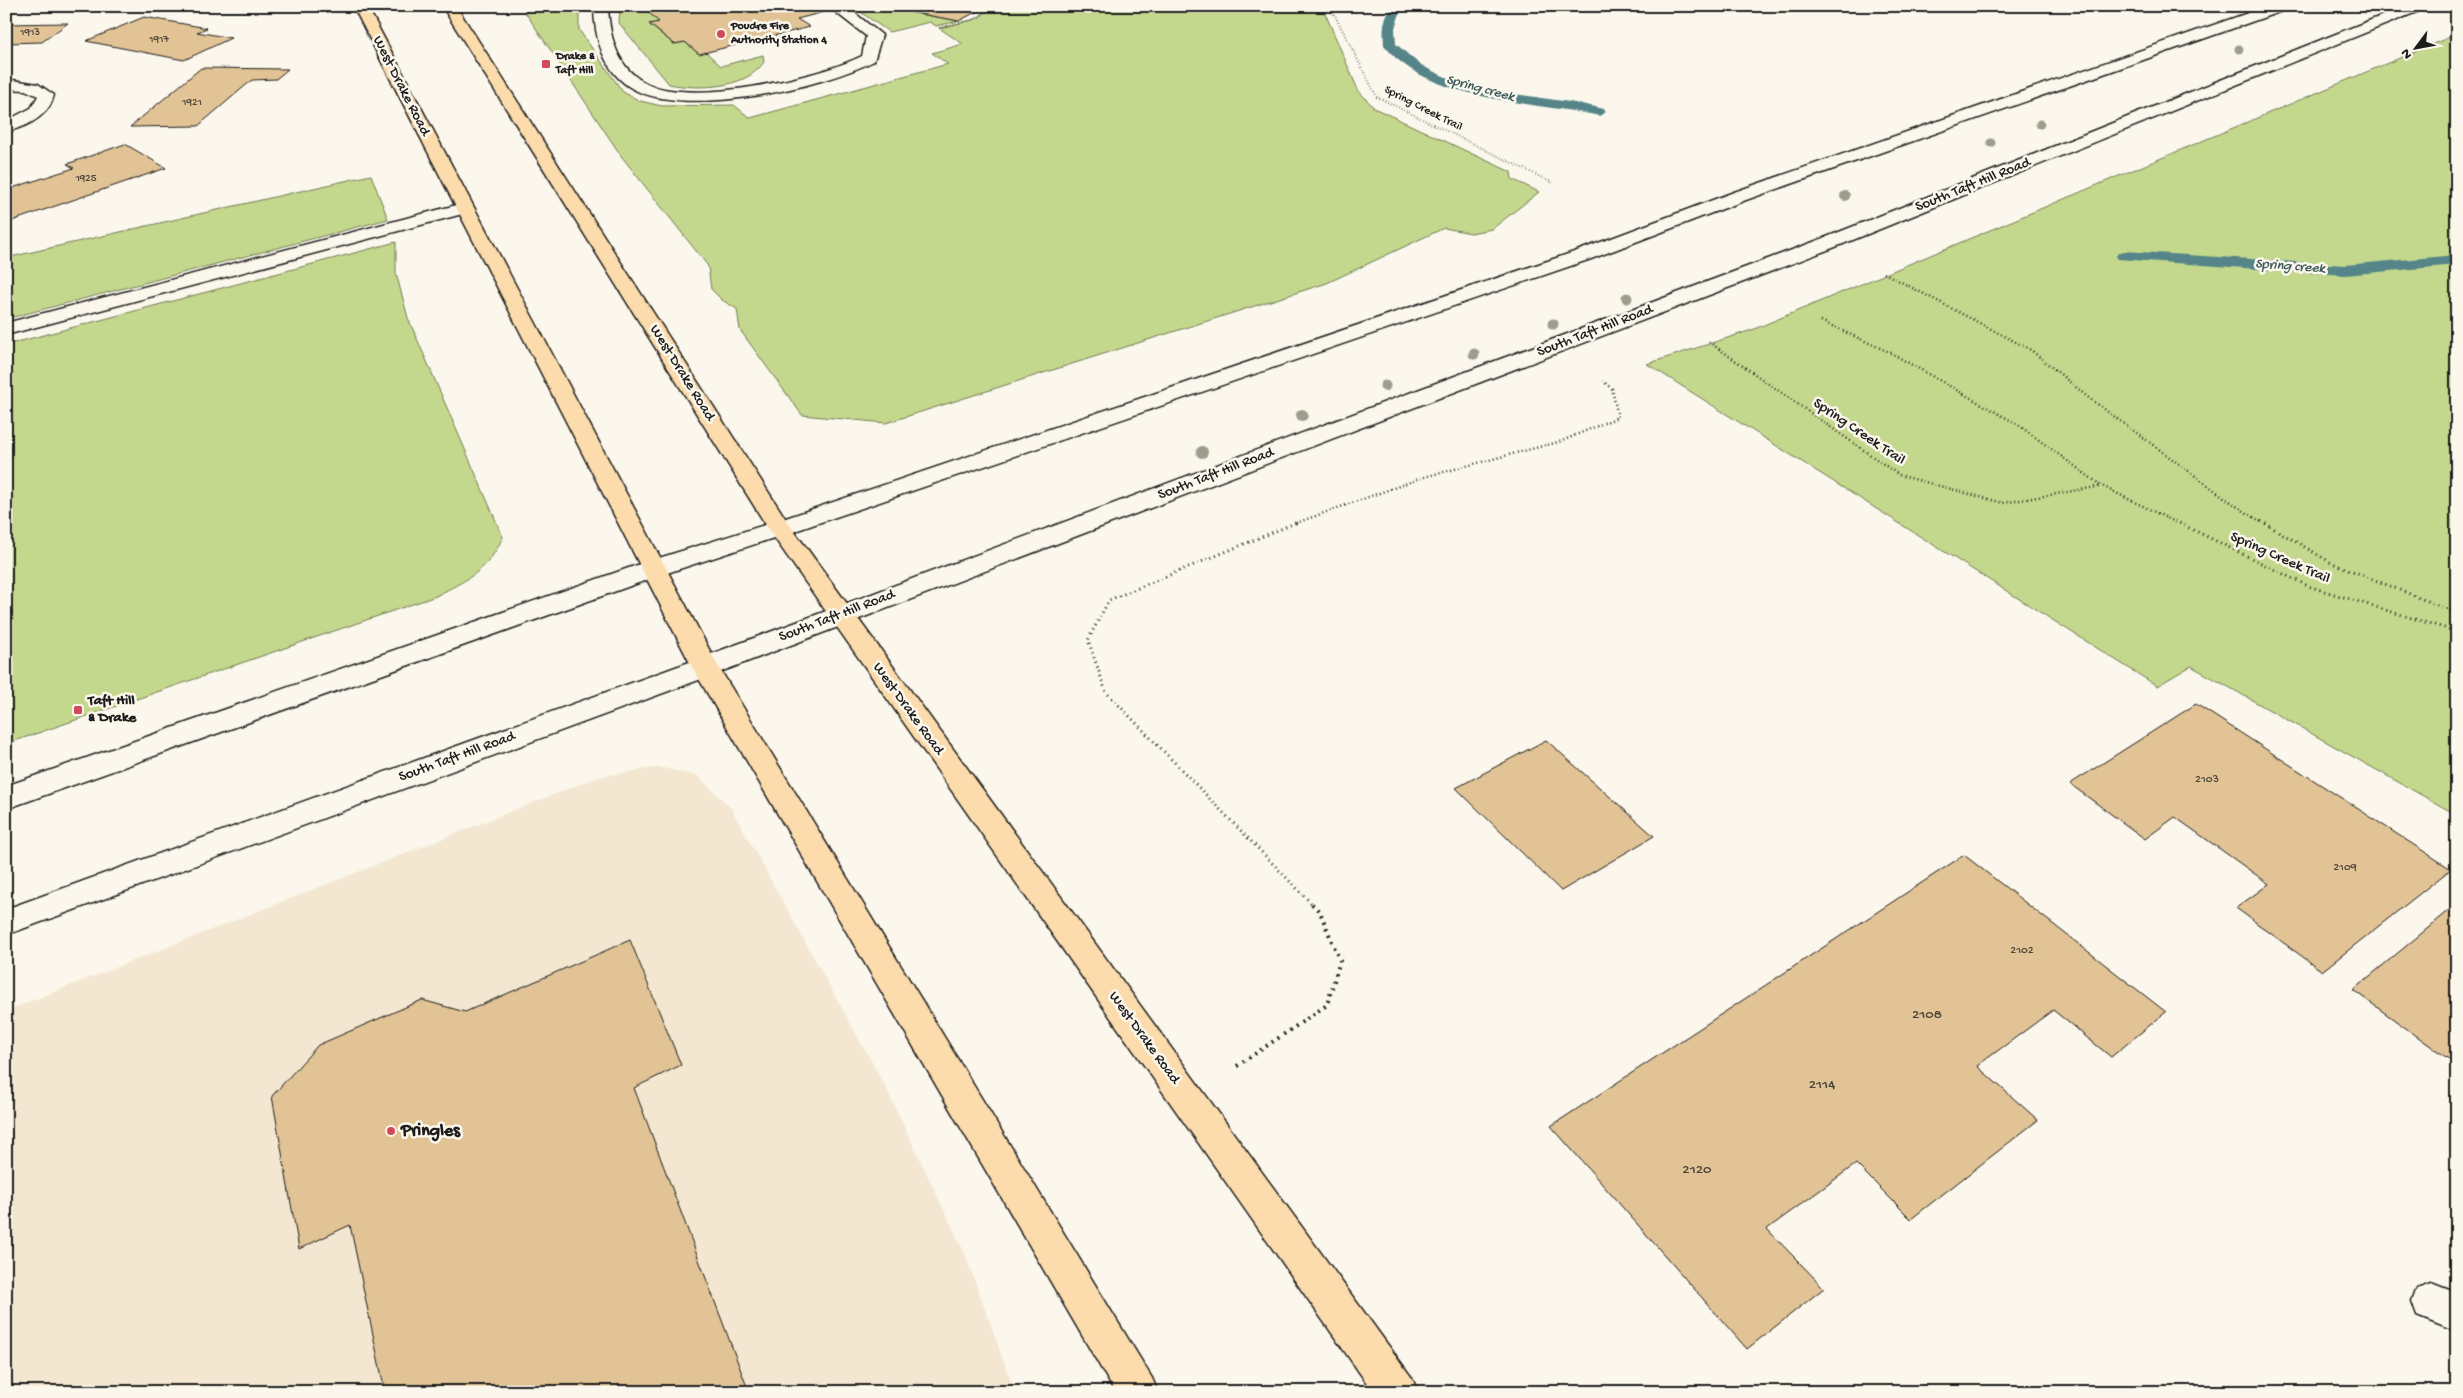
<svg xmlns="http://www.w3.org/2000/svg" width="2463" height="1398" font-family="'Gochi Hand',sans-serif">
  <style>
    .built { fill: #f3e7d2 }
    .green { fill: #c4d88d; stroke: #707a54 }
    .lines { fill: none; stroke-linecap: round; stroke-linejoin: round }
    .stream { fill: #548589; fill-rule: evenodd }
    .building { fill: #e1c395; stroke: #1c1c1c }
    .lane-casing { stroke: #1c1c1c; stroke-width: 3 }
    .street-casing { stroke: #1c1c1c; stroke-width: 3 }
    .secondary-casing { stroke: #1c1c1c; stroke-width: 3 }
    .primary-casing { stroke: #1c1c1c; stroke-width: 3 }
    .path-far3 { stroke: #1c1c1c; stroke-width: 2; stroke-dasharray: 0.5 2.5; stroke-linecap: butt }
    .path-far2 { stroke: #1c1c1c; stroke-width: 2.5; stroke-dasharray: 1 3; stroke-linecap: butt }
    .path-far1 { stroke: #1c1c1c; stroke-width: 3; stroke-dasharray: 1 4; stroke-linecap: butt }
    .path { stroke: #1c1c1c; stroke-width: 4; stroke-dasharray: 2 5; stroke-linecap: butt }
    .lane { fill: #fbf7ec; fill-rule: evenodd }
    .street { fill: #fbf7ec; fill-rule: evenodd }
    .secondary { fill: #fbf7ec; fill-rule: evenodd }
    .primary { fill: #fcdcac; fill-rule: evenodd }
    .tree { fill: #9c9d8c }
    .poi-dot { fill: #d1495b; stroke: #fbf7ec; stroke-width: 2 }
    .labels { text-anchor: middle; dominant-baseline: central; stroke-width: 5; stroke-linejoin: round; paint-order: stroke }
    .far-number-label { font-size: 11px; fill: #4d463a }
    .far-poi-label { font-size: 12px; font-weight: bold; fill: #1c1c1c; stroke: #fbf7ec; text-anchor: start }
    .far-street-label { font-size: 12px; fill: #1c1c1c; stroke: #fbf7ec }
    .number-label { font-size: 12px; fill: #4d463a }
    .far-water-label { font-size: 14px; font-style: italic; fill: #3d595b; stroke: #fbf7ec }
    .street-label { font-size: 15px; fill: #1c1c1c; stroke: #fbf7ec }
    .poi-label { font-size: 15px; font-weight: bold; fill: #1c1c1c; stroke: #fbf7ec; text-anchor: start }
    .near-number-label { font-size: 15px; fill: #4d463a }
    .near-poi-label { font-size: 18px; font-weight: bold; fill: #1c1c1c; stroke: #fbf7ec; text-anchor: start }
  </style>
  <rect width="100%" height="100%" fill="#fbf7ec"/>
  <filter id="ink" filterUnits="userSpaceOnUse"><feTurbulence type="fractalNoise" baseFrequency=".02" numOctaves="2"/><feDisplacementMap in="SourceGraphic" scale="10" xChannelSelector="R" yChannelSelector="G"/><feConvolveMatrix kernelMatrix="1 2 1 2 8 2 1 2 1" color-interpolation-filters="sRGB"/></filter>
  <g filter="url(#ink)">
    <polygon class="built" points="659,767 698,776 731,808 885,1086 965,1254 1015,1392 6,1392 6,1011 598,777"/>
    <g class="green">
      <polygon points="521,6 579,6 579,30 623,92 640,101 662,106 734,105 750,118 948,64 932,53 963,44 939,28 976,19 994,6 1322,6 1358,90 1374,108 1511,172 1512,179 1539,192 1492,229 1471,233 1444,228 1327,283 886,423 802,415 740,330 737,309 722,300 711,289 708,266 622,157"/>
      <path d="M620,6H629L636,12L646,10L659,22L650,25L674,44L685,42L699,54L706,52L721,66L763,55L764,62C746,89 699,90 669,84L619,23Z"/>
      <polygon points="852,6 876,6 959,21 936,26 930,22 889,32"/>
      <polygon points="2457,34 2457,815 2191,666 2157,686 1647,364 1752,330"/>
      <polygon points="371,175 388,219 6,319 6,258"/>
      <path d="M396,242V273L408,318L503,537C487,572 468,579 436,596L6,744V345Z"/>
    </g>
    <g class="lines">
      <g class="stream">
        <path d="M1397,6H1415L1400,13L1395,28L1396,44C1405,51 1413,60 1423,66C1478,97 1543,94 1604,109L1606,112L1599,116C1535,102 1426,101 1384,45C1383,32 1382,12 1397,6Z"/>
        <polygon points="2124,251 2345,265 2457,255 2457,265 2345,275 2118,259 2116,256 2118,253"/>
      </g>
    </g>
    <g class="building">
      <polygon points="663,6 848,6 797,19 810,27 699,54 685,42 674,44 649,24 659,22 646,10"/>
      <polygon points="876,6 987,6 959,21"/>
      <polygon points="144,17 207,28 197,32 231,38 184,60 86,41"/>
      <polygon points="68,23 42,42 6,43 6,24"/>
      <polygon points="201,68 288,69 276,79 252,80 198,126 130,127"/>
      <polygon points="125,144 166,168 6,223 6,190 74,168 67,164"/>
      <polygon points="2196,704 2451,869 2322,971 2236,908 2269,884 2175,817 2145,839 2070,784"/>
      <polygon points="1546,740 1654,836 1561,891 1456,788"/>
      <polygon points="1964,855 2166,1012 2111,1057 2053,1010 1977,1066 2038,1120 1911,1219 1856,1164 1767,1229 1824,1288 1747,1349 1551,1126"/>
      <polygon points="2457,904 2457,1054 2450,1060 2353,990"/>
      <polygon points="630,940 681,1065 634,1088 749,1392 385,1392 350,1225 299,1249 272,1096 318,1045 422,1000 465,1012"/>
    </g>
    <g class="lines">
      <defs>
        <g id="lane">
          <path d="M594,6H608C609,35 617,67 644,82C689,107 817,78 862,56L866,36L834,11L833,6H846L882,35L874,61C821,88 688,118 633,89C604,73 594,37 594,6Z"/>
          <polygon points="464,203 470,204 473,208 470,212 6,335 6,323"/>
        </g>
        <g id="street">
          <path d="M6,79L38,84L54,95C49,117 26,127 6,132V121L31,108L38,96L25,90L6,89Z"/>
          <polygon points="2431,1283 2457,1293 2457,1332 2417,1316 2412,1302 2417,1288"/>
        </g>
        <g id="secondary">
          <polygon points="2268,6 2290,6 2288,9 1746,200 1591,259 789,533 661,575 6,809 6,786 643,563 771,523 1577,251 1734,192"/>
          <polygon points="2406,6 2426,6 2424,9 1838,246 715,674 6,935 6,909 695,660 1824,238"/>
        </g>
        <g id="primary">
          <polygon points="353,6 367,6 718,666 1152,1378 1158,1392 1115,1392 692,667"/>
          <polygon points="442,6 456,6 789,524 1412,1378 1418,1392 1373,1392 771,533"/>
        </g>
      </defs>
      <use href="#lane" class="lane-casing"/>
      <use href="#street" class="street-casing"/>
      <use href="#secondary" class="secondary-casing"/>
      <use href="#primary" class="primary-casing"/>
      <g class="path-far3">
        <polyline points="1330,6 1377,97 1553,183"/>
        <polyline points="939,28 976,19 990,9"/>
      </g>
      <g class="path-far2">
        <polyline points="1884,273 2031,350 2089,398 2239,508 2263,523"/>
        <polyline points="1821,321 1891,353 2017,424 2102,486 2177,523"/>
        <polyline points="1709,342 1899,475 2003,503 2102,486"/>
        <polyline points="1296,523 1424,477 1562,441 1618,417 1612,389 1603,381"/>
      </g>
      <g class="path-far1">
        <polyline points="1300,521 1109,600 1088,640 1106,692 1312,904"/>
        <polyline points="2175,521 2308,586 2457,632"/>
        <polyline points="2261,521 2330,562 2457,613"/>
      </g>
      <polyline class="path" points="1237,1066 1327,1005 1340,961 1320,912 1311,903"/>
      <use href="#lane" class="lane"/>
      <use href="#street" class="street"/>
      <use href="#secondary" class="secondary"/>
      <use href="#primary" class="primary"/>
    </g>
    <g class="tree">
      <circle cx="2239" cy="49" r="4.5"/>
      <circle cx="2040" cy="124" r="4.5"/>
      <circle cx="1991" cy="143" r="4.5"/>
      <circle cx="1845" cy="196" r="5"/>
      <circle cx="1627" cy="298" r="5.5"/>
      <circle cx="1553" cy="324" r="5.5"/>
      <circle cx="1474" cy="354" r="5.5"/>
      <circle cx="1385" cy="386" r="5.5"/>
      <circle cx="1302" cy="415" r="6"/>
      <circle cx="1202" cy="452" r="6"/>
    </g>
  </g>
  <g class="poi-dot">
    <circle cx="721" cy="34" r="5"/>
    <rect x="541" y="59" width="10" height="10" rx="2.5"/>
    <rect x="73" y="705" width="10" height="10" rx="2.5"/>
    <circle cx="391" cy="1131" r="5"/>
  </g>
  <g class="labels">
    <g class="far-number-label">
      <text x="30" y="33">1913</text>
      <text x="159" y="40">1917</text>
      <text x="192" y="103">1921</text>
      <text x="86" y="179">1925</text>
    </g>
    <g class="far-poi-label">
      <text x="731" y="27">Poudre Fire<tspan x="731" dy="14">Authority Station 4</tspan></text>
      <text x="556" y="57">Drake &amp;<tspan x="556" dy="14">Taft Hill</tspan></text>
    </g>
    <g class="far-street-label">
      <text transform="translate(1423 109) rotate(27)">Spring Creek Trail</text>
    </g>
    <g class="number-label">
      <text x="2207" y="780">2103</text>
      <text x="2345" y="868">2109</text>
      <text x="2022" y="951">2102</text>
    </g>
    <g class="far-water-label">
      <text transform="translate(1480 89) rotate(15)">Spring creek</text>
      <text transform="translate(2290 267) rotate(4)">Spring creek</text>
    </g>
    <g class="street-label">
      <text transform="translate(401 86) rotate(63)">West Drake Road</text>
      <text transform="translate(1973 185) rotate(-22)">South Taft Hill Road</text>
      <text transform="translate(1595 331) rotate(-21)">South Taft Hill Road</text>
      <text transform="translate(682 373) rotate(58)">West Drake Road</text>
      <text transform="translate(1859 432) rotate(34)">Spring Creek Trail</text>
      <text transform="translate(1216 474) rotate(-21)">South Taft Hill Road</text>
      <text transform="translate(2280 558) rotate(24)">Spring Creek Trail</text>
      <text transform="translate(837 616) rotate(-21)">South Taft Hill Road</text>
      <text transform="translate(908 709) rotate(54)">West Drake Road</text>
      <text transform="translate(457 757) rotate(-20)">South Taft Hill Road</text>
      <text transform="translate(1144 1038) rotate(54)">West Drake Road</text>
    </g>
    <g class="poi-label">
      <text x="88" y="701">Taft Hill<tspan x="88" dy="17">&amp; Drake</tspan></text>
    </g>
    <g class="near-number-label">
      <text x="1927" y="1015">2108</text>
      <text x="1822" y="1085">2114</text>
      <text x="1697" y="1170">2120</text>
    </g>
    <g class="near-poi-label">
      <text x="401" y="1131">Pringles</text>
    </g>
  </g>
  <rect width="2463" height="1398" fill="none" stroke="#fbf7ec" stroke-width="25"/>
  <rect x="12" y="12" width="2438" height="1373" fill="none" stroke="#1c1c1c" stroke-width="2" filter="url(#ink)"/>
  <g transform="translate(2416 48) rotate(238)" stroke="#fbf7ec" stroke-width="4" paint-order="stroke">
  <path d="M0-4L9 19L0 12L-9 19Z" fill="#1c1c1c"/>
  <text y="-8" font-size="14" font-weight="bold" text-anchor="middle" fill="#1c1c1c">N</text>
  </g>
</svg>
